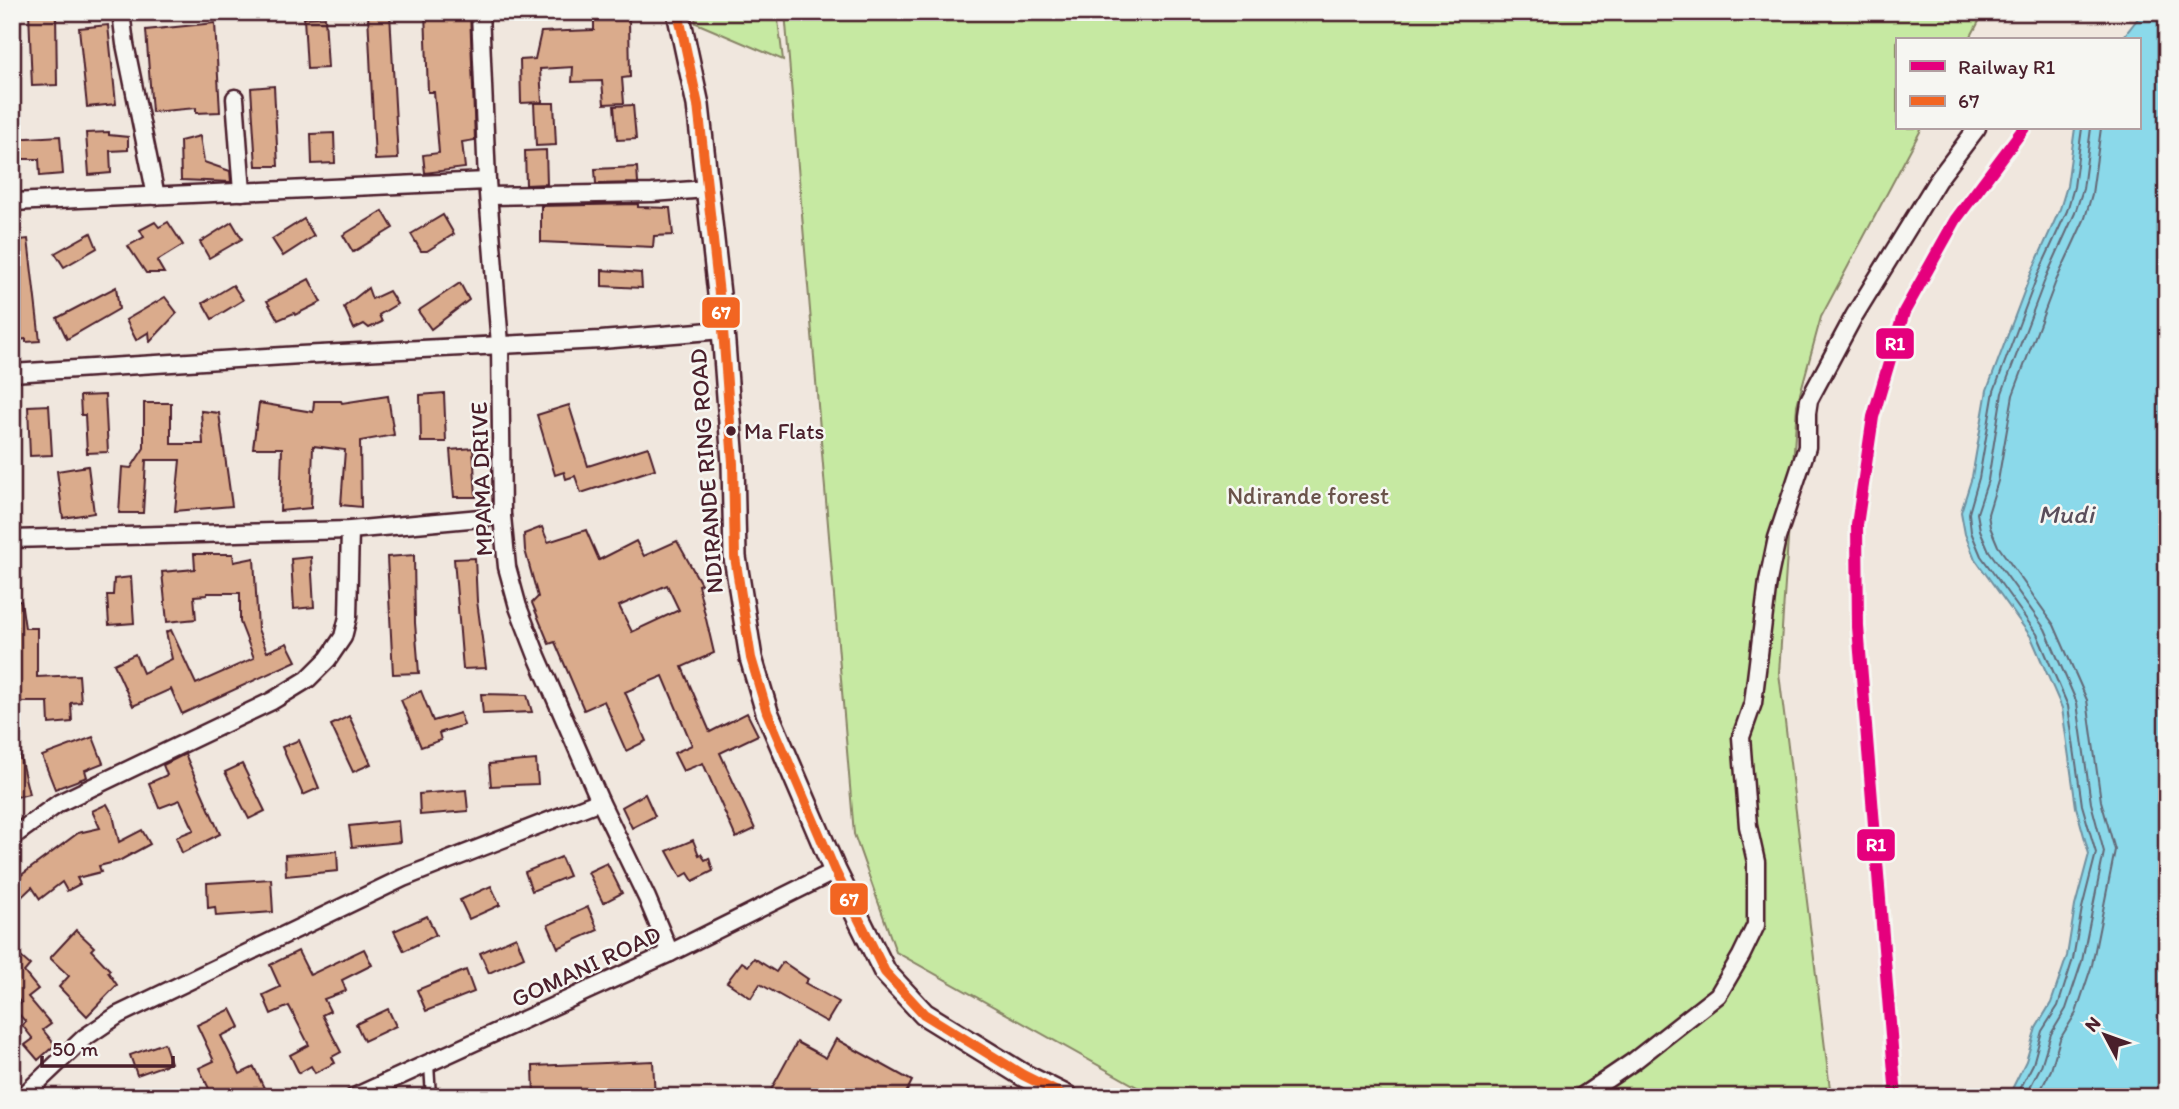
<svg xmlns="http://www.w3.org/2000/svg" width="2179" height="1109" font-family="Itim,sans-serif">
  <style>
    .green { fill: #c6e9a2; stroke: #888466; stroke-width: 2 }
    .water { fill: #8bd9ea; stroke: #718f9e; stroke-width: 2 }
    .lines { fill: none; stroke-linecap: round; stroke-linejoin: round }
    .shore { stroke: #646977; stroke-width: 2 }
    .building { fill: #daab8c; stroke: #4a1f2b; stroke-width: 2; fill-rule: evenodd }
    .lane-casing { stroke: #4a1f2b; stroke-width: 13 }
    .street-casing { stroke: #4a1f2b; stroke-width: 21 }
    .secondary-casing { stroke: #4a1f2b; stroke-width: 26 }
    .lane { stroke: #f6f6f2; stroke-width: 8 }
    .street { stroke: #f6f6f2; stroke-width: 16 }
    .secondary { stroke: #f6f6f2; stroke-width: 21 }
    .bus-1-casing { stroke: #f6f6f2; stroke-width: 16 }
    .bus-1 { stroke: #f26522; stroke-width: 10 }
    .rail-1-casing { stroke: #f6f6f2; stroke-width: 18 }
    .rail-1 { stroke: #e5007d; stroke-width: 12 }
    .bus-dot { fill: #4a1f2b; stroke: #f6f6f2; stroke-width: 2.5 }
    .labels { text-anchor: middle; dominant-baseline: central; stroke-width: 5; stroke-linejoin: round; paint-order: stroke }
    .bus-label { font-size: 22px; fill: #4a1f2b; stroke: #f6f6f2; text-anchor: start }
    .street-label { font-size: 24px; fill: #4a1f2b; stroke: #f6f6f2 }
    .park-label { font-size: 24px; fill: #695249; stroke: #f6f6f2 }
    .water-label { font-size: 26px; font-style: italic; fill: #5a4e5b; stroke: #f6f6f2 }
    .line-badge { stroke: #f6f6f2; stroke-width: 2.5 }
    .badge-label { font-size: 19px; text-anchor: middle; font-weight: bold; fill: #fff }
  </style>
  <rect width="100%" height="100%" fill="#f0e7de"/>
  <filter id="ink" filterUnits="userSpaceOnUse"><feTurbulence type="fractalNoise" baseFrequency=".0143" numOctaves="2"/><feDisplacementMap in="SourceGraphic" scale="14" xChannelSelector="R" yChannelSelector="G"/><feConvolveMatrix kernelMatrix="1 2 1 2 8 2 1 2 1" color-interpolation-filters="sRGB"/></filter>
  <g filter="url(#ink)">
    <g class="green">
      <polygon points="694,12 777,12 783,60 696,23"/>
      <polygon points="785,12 1984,12 1969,40 1897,40 1897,128 1922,128 1821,317 1797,405 1779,673 1831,1097 1155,1097 896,952 854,834"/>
    </g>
    <polygon class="water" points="2143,12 2167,12 2167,1097 2008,1097 2026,1061 2036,1028 2051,1003 2067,956 2075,906 2089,854 2076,807 2062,708 2031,637 1975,559 1965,534 1961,512 1972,477 1987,390 2032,271 2060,209 2067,186 2075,128 2139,128 2139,40 2121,40"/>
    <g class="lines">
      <g class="shore">
        <polyline points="2016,1097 2033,1064 2042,1031 2058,1006 2073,959 2082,908 2096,853 2082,805 2068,706 2037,634 1981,556 1971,532 1969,513 1979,478 1994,391 2038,274 2067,211 2074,187 2082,128"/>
        <polyline points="2025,1097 2041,1066 2051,1034 2066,1009 2082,961 2104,852 2091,803 2077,703 2045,629 1989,551 1980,530 1977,513 1988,480 2002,393 2046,277 2075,213 2083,189 2091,128"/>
        <polyline points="2037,1097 2051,1070 2060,1039 2076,1013 2092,965 2115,850 2101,801 2087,700 2054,625 1998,546 1990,527 1988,514 1998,481 2013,395 2056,281 2085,218 2092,194 2101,128"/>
      </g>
    </g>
    <g class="building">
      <polygon points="29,12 56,12 57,85 32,86"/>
      <polygon points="425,12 470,12 475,140 462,142 465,168 425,173 423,155 439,153 434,92 428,92"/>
      <polygon points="390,13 398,159 375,160 368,14"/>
      <polygon points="325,17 328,68 307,69 304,18"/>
      <polygon points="629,19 630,77 622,78 624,103 604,104 602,81 572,82 573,67 540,69 542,102 521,103 520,60 535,59 541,32 594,30 594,20"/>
      <polygon points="215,23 220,112 196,113 196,108 152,112 146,30"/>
      <polygon points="108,25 116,104 87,107 79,28"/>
      <polygon points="274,86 278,166 256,166 251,88"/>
      <polygon points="534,103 554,103 556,145 536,146"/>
      <polygon points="633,105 636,139 617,140 614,106"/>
      <polygon points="109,132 109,135 128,137 128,150 110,151 111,173 89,175 86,133"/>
      <polygon points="334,133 335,163 312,164 311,134"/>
      <polygon points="60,136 63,174 40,176 39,159 12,159 12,139"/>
      <polygon points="200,136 204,162 230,171 231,182 181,180 180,141"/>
      <polygon points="546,150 547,184 526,185 525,151"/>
      <polygon points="637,167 638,183 596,184 595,169"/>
      <polygon points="638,204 638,207 670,208 673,235 654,236 653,247 541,242 541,206"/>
      <polygon points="383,211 393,228 353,252 343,235"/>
      <polygon points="443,215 454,234 427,251 421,251 411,234"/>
      <polygon points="304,219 314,236 283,256 272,239"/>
      <polygon points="155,222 159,227 168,222 183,245 157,261 164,273 146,273 128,246 144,237 140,230"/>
      <polygon points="232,222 242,239 209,258 200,242"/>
      <polygon points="91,233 97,248 64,267 55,253"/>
      <polygon points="28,239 40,341 26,342 26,339 12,341 12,241"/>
      <polygon points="602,270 641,273 642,288 602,286"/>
      <polygon points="309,279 321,302 295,315 294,313 278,320 267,301"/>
      <polygon points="460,283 469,300 431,329 418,311"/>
      <polygon points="233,285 243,300 212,319 203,303"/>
      <polygon points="116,287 119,309 67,339 57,318"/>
      <polygon points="368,288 372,299 389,291 397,304 379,315 382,322 369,328 364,324 354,329 344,307"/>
      <polygon points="165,297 177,313 150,342 149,332 136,340 126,320"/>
      <polygon points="444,393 446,442 421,442 420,395"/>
      <polygon points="105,395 108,452 87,453 85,415 81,415 80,396"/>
      <polygon points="388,396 394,435 360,441 361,507 341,505 345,450 313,446 311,508 280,511 282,448 253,448 259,403 313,412 314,401 341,401 342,403"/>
      <polygon points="144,403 171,403 171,444 203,444 201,411 219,413 232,506 175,511 180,460 146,460 143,513 119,513 122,467 131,468 144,448"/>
      <polygon points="49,405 52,455 30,456 28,406"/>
      <polygon points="569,405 588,466 648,447 655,469 581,493 575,476 566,479 564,472 555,475 537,415"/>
      <polygon points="473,448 476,497 454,497 450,450"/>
      <polygon points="88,466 94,513 63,518 57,471"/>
      <path d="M542,527L548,542L586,530L599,560L636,541L644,556L677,541L701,584L698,585L714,653L682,667L710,732L747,713L758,735L720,753L755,829L736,838L703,763L683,771L674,753L692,745L663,676L625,692L646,741L626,751L604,701L584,710L555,642L549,644L532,603L538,597L525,550L524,534ZM667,585L679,610L632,632L619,606Z"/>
      <polygon points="194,554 233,554 234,562 254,558 258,629 267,652 287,643 296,661 182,714 171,689 133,706 114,664 135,654 143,673 172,659 166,632 171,630 196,684 254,658 240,622 240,593 207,593 207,595 194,596 196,619 167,622 162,572 195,569"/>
      <polygon points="414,555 415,623 419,673 393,674 387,557"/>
      <polygon points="311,557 314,607 294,609 291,559"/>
      <polygon points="475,558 477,601 486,668 463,669 454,559"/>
      <polygon points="131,577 134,623 109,625 107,595 113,595 114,579"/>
      <polygon points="21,601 25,628 37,628 37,677 79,675 81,702 71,703 72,722 49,724 48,702 22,702 12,705 12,602"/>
      <polygon points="421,691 433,721 460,713 464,725 439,733 441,740 421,747 401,700"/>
      <polygon points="481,694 527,695 532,712 483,714"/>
      <polygon points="349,716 371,764 353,772 331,725"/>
      <polygon points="93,737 103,763 85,770 87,777 55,789 42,756"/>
      <polygon points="299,740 319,788 303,795 282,747"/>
      <polygon points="12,749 18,749 29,794 12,798"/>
      <polygon points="185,754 220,834 182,853 176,837 194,830 180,800 159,808 149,783 167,775 163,765"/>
      <polygon points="536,760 538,784 491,786 489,764"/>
      <polygon points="242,764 265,811 249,819 225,772"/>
      <polygon points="466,790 468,811 420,815 419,794"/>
      <polygon points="645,794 655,816 632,828 622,807"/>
      <polygon points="107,804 113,815 119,842 142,830 150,844 119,861 99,866 101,872 77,878 80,884 67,891 62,882 40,899 32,887 12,906 12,882 78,833 100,828 92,811"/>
      <polygon points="398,821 400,842 352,847 349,826"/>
      <polygon points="693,840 699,855 701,854 705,860 709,858 713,871 693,881 688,873 681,877 667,851"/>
      <polygon points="337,851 338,871 286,876 285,855"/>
      <polygon points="561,857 569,876 532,891 525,872"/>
      <polygon points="607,863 622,893 603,903 588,872"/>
      <polygon points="271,879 273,912 216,916 215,907 208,908 207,883"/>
      <polygon points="491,886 500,905 469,919 460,900"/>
      <polygon points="588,907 598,930 558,948 548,925"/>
      <polygon points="427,916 436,935 404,951 394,931"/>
      <polygon points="76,930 94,947 91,950 110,970 108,972 117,985 87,1016 59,987 69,976 50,958"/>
      <polygon points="516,937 524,957 489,973 480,953"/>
      <polygon points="12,949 30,965 24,972 38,989 28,997 51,1024 43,1030 55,1045 38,1060 25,1045 33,1039 22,1025 26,1022 14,1009 21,1003 12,993"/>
      <polygon points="364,949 372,965 342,980 346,991 324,999 330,1011 322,1015 341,1052 332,1057 335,1063 315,1073 311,1066 299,1073 290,1055 309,1045 289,1006 271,1014 263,995 280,987 270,965 298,951 310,975"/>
      <polygon points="754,958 776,972 783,962 808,979 805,983 839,1002 827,1022 760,984 751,998 727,982 742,962 748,966"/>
      <polygon points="466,970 474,992 426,1011 417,990"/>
      <polygon points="231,1009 240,1027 221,1036 240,1074 254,1067 265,1090 252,1097 213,1097 199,1068 214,1061 197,1025"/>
      <polygon points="388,1009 396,1026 364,1041 356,1024"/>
      <polygon points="836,1039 912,1081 904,1097 767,1097 797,1042 826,1058"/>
      <polygon points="164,1043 171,1063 137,1075 130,1055"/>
      <polygon points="653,1061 655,1097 585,1097 585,1094 534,1096 533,1066"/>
    </g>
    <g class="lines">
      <defs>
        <polyline id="lane" points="429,1064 431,1097"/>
        <g id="street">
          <polyline points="121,12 125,44 156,196"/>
          <polyline points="480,12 487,181 500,344 502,516 507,567 518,607 537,656 600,801 647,898 670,953"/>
          <polyline points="235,98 242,192"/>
          <polyline points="489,196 652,193 708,189"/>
          <polyline points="12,202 487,181"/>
          <polyline points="12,373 300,355 601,340 723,330"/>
          <polyline points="12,539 350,530 502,516"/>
          <polyline points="12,837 59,803 272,701 308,679 328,659 343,637 348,617 350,530"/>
          <polyline points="22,1097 84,1038 118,1015 403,878 600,801"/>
          <polyline points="354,1097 670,953 835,871"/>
          <polyline points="1581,1097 1634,1061 1718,995 1741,956 1756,925 1756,862 1748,826 1741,737 1753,703 1768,581 1777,538 1807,447 1807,413 1809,400 1854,316 1937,181 1977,128"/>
        </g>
        <polyline id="secondary" points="678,12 698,105 723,330 733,463 735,557 751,658 767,712 835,871 885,972 924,1014 1023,1075 1067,1097"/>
      </defs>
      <use href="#lane" class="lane-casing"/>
      <use href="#street" class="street-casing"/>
      <use href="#secondary" class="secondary-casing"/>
      <use href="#lane" class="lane"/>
      <use href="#street" class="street"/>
      <use href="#secondary" class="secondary"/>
      <defs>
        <polyline id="bus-1" points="678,12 698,105 723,330 733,463 735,557 751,658 767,712 835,871 885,972 924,1014 1023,1075 1067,1097"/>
      </defs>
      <use href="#bus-1" class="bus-1-casing"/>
      <use href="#bus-1" class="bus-1"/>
      <defs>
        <polyline id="rail-1" points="1896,1097 1858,627 1857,525 1873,417 1904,312 1956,219 2024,128"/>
      </defs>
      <use href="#rail-1" class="rail-1-casing"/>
      <use href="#rail-1" class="rail-1"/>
    </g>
  </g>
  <circle class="bus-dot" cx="731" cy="431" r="6"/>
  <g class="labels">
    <g class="bus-label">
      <text x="744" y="431">Ma Flats</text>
    </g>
    <g class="street-label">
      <text transform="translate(706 471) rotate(-94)">NDIRANDE RING ROAD</text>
      <text transform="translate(481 479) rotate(-92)">MPAMA DRIVE</text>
      <text transform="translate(586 966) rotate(-25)">GOMANI ROAD</text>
    </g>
    <g class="park-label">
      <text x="1308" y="495">Ndirande forest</text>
    </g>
    <g class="water-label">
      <text x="2066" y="514">Mudi</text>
    </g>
  </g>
  <g class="line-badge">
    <rect x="701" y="296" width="40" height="33" rx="7" fill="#f26522"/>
    <rect x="1875" y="327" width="40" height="33" rx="7" fill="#e5007d"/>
    <rect x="1856" y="828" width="40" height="34" rx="7" fill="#e5007d"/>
    <rect x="829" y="882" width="40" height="34" rx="7" fill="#f26522"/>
  </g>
  <g class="badge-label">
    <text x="721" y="319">67</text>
    <text x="1895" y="350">R1</text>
    <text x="1876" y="851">R1</text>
    <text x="849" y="906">67</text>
  </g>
  <rect width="2179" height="1109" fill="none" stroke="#f6f6f2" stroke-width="42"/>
  <rect x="21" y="21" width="2137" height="1067" fill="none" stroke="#4a1f2b" stroke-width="2.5" filter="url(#ink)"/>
  <rect x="1896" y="38" width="245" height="91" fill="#f6f6f2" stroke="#b1a0a2" stroke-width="2"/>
  <rect x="1910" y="61" width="35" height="10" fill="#e5007d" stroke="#b1a0a2" stroke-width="2"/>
  <text x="1958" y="74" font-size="21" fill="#4a1f2b">Railway R1</text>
  <rect x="1910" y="96" width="35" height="10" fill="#f26522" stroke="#b1a0a2" stroke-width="2"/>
  <text x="1958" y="108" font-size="21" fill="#4a1f2b">67</text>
  <g transform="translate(2105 1035) rotate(311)" stroke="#f6f6f2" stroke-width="5" paint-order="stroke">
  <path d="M0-5L12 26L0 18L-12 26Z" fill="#4a1f2b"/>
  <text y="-10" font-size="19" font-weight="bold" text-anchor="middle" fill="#4a1f2b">N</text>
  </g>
  <path d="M42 1056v10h131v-10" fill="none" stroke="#4a1f2b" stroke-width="3.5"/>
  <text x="52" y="1056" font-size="21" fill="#4a1f2b" stroke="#f6f6f2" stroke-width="5" paint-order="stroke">50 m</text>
</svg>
